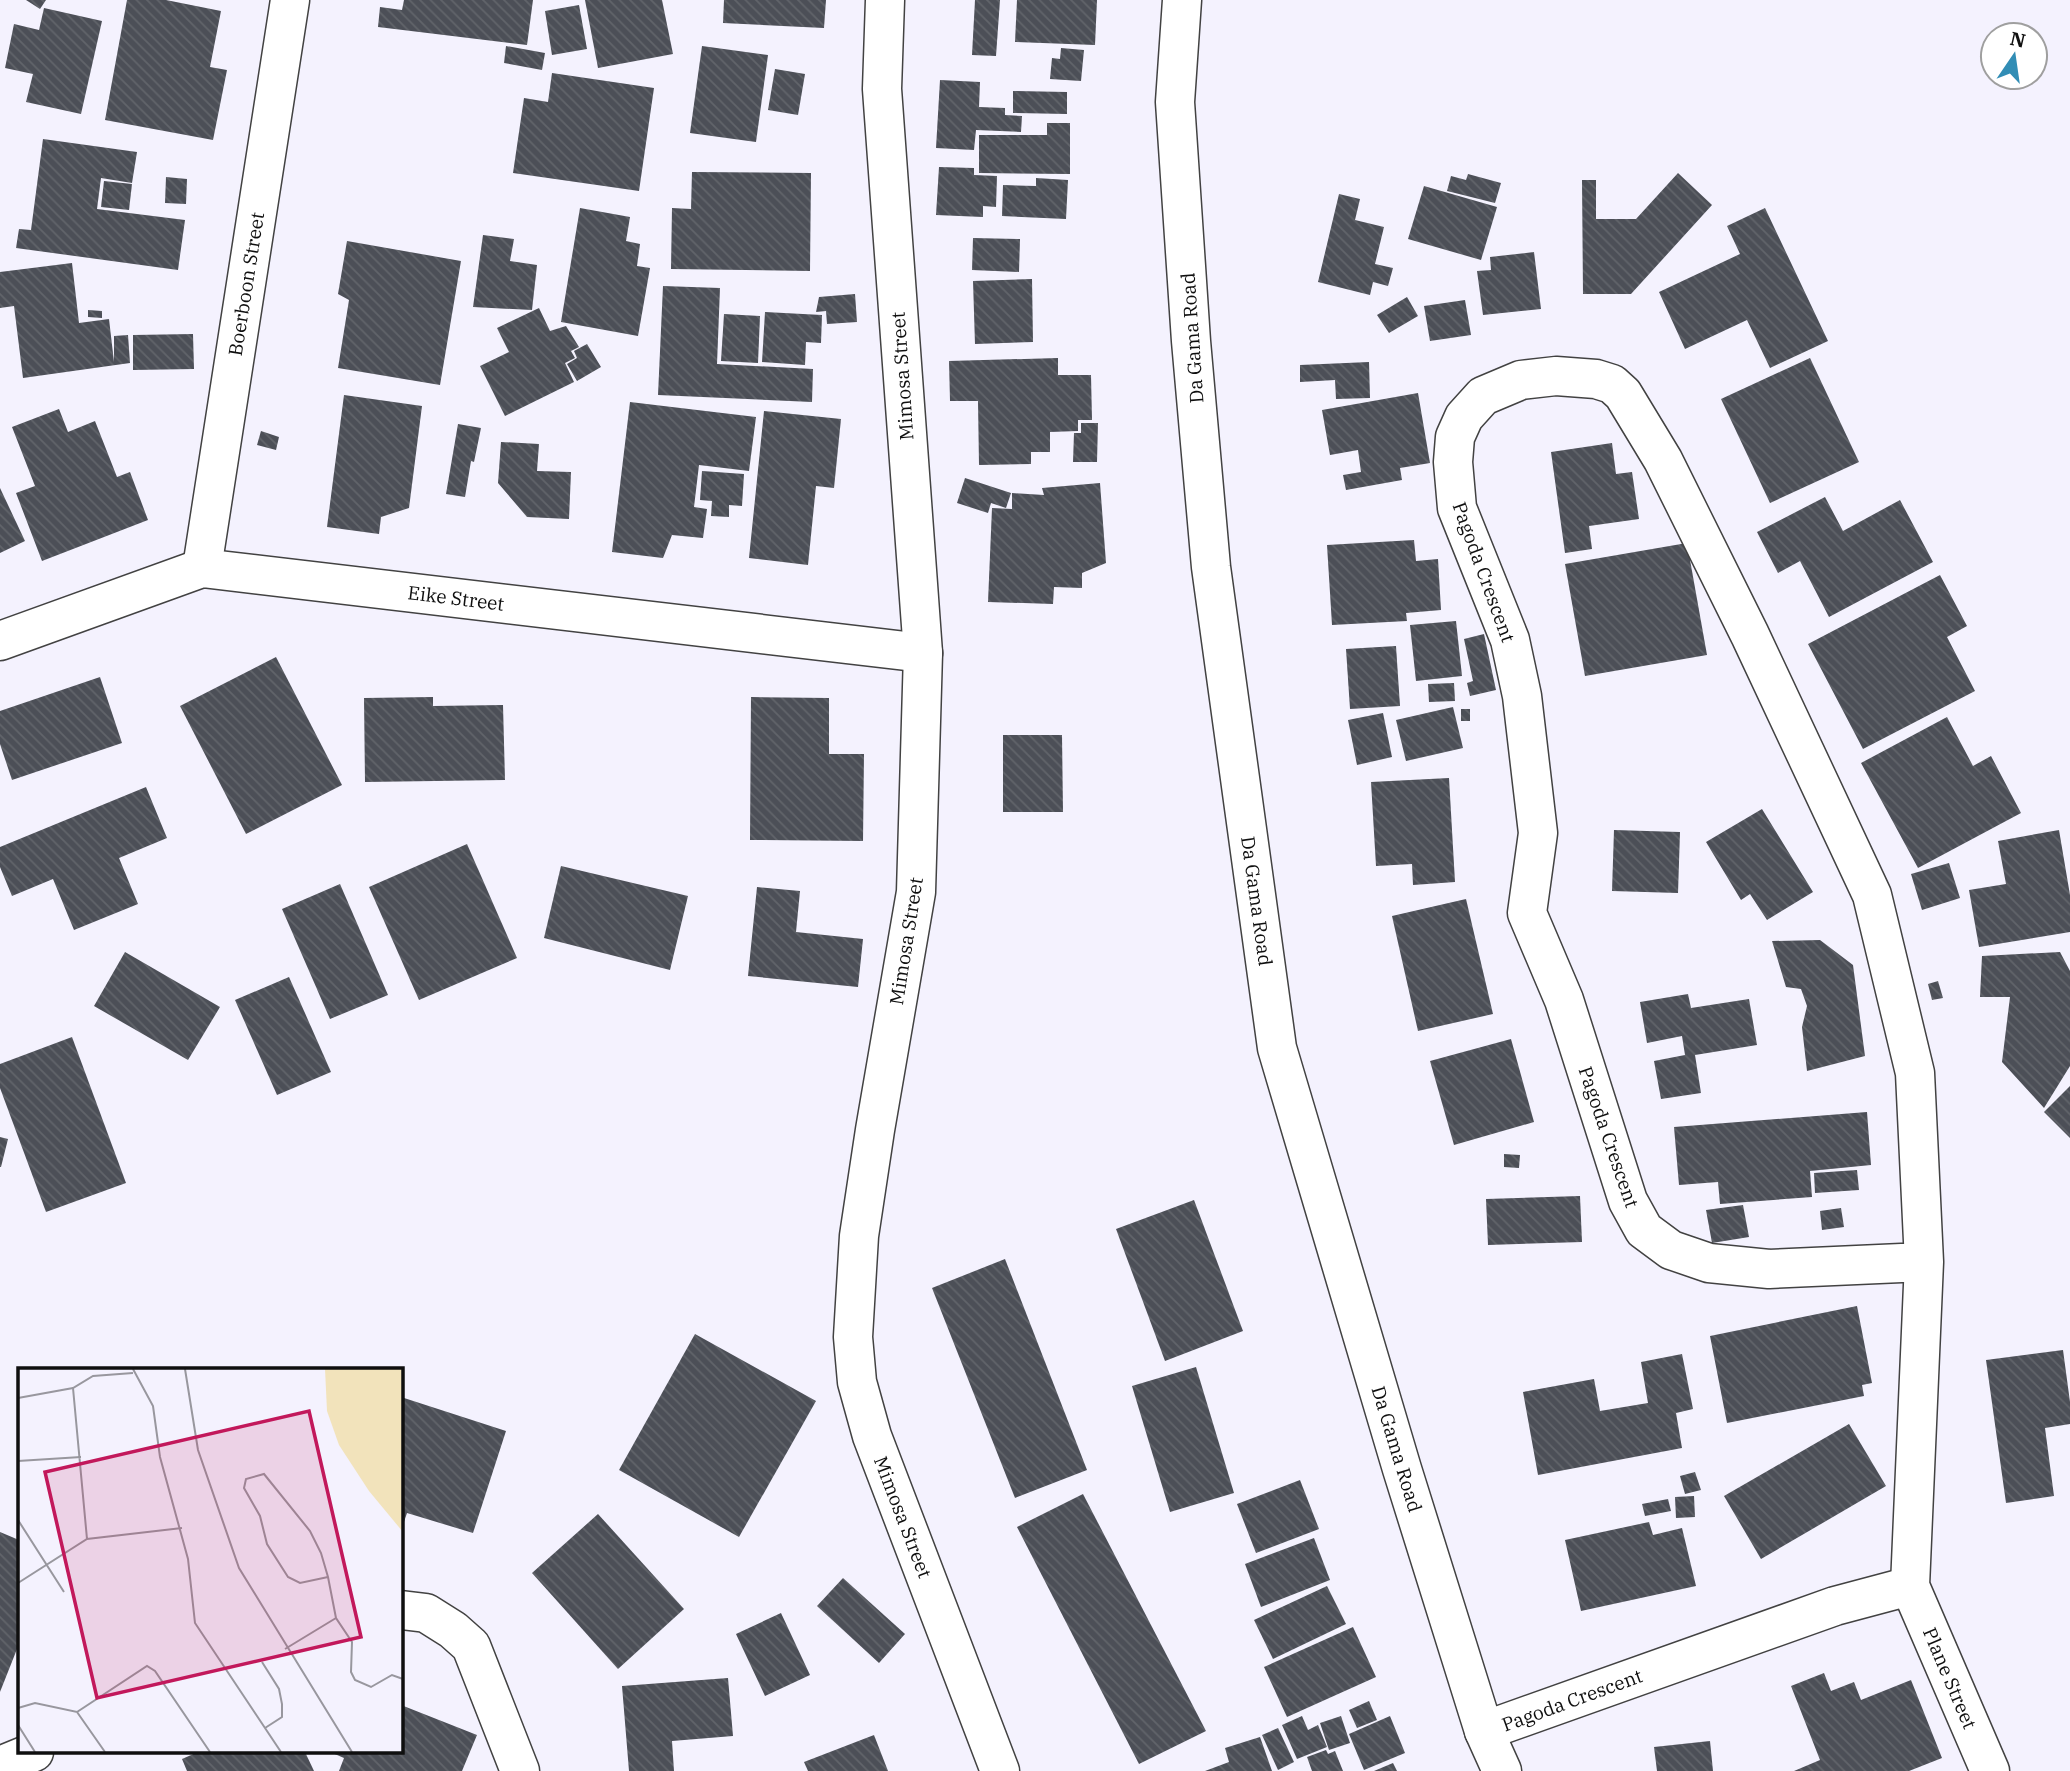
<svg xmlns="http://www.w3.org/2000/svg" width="2070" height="1771" font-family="'IBM Plex Serif',serif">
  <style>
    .building { fill: url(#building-back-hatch) }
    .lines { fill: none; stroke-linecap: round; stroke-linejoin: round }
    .minor-casing { stroke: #424242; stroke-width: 41 }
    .minor { stroke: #fff; stroke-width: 38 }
    .labels { text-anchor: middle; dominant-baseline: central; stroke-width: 7; stroke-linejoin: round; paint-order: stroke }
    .street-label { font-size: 19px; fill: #0f0f0f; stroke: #fff }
    .inset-road { fill: none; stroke: #98979e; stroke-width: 2 }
    .view { fill: #c2185b; fill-opacity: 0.15; stroke: #c2185b; stroke-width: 3.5 }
    .inset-edge { fill: none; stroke: #0f0f0f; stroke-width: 3.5 }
  </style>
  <defs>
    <pattern id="building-back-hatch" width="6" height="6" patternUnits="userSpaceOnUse" patternTransform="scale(1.75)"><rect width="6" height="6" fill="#4c4f57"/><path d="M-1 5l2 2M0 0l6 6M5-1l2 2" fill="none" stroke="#61646a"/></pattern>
  </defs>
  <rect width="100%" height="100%" fill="#f4f2fe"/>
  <g class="building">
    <polygon points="26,0 46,0 40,9"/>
    <polygon points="127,0 166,0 221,11 210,67 227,70 213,140 105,120"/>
    <polygon points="404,0 533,0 527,45 378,27 380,7 402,10"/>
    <polygon points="585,0 662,0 673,54 598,68"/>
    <polygon points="724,0 826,0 824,28 723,23"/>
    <polygon points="975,0 1000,0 996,56 972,55"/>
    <polygon points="1017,0 1097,0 1095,45 1015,42"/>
    <polygon points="579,5 587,49 552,55 545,11"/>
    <polygon points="44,8 102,21 81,114 26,102 33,74 5,68 14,24 39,30"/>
    <polygon points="506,46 545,53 542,70 504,63"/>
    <polygon points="702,46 768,55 756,142 690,133"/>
    <polygon points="1061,48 1084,50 1081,81 1050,79 1052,58 1060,59"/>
    <polygon points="775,69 805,74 798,115 768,110"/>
    <polygon points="552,73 654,88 639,191 513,173 524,98 548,102"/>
    <polygon points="940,80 980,82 979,107 1005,108 1005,115 1022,116 1021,132 976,130 974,150 936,148"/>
    <polygon points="1013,91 1067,92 1067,114 1013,113"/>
    <polygon points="1047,123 1070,123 1070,174 979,173 979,135 1047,135"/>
    <polygon points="43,139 137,152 132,183 101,178 97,209 185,220 178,270 16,248 19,229 31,230"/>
    <polygon points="939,167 974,168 974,175 997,176 996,207 983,206 983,217 936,215"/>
    <polygon points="692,172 811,173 810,271 671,269 672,208 691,209"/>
    <polygon points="1678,173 1712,205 1631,294 1583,294 1582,180 1596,180 1596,219 1636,219"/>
    <polygon points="1468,174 1501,183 1495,203 1447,191 1451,176 1466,180"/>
    <polygon points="166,177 187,179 186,204 165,203"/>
    <polygon points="1036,178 1068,180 1066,219 1002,216 1003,185 1036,186"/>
    <polygon points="104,181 132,184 129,210 101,207"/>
    <polygon points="1424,186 1497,207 1481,260 1408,239"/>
    <polygon points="1339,194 1360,199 1355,220 1384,227 1375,264 1393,268 1388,286 1373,282 1370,295 1318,282"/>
    <polygon points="580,208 630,217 626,241 640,244 637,266 650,268 638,336 561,322"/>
    <polygon points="1765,208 1828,341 1770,368 1747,320 1685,349 1659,292 1740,254 1727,226"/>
    <polygon points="483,235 514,239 510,261 537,265 532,310 473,307"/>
    <polygon points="973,238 1020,239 1019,272 972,270"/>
    <polygon points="347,241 461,261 440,385 338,368 349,300 338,294"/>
    <polygon points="1534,252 1541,309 1483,315 1477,271 1491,270 1490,257"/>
    <polygon points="72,263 79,323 109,319 114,362 114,336 128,335 130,363 23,378 14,306 0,308 0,272"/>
    <polygon points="1032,279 1033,342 975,344 973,281"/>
    <polygon points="663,286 720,288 717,364 813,369 812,402 658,395"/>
    <polygon points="855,294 857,322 827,324 826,311 816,312 819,297"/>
    <polygon points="1407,297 1418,316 1389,333 1377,315"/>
    <polygon points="1465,300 1471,335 1430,341 1424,306"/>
    <polygon points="539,308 550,331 566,326 579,347 571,351 575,358 565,363 574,382 505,416 480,366 509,352 497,328"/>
    <polygon points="88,310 102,311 102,318 88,317"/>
    <polygon points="765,312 822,315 821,343 806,342 805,365 762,362"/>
    <polygon points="724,314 760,316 758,363 721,361"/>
    <polygon points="193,334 194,369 133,370 133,335"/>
    <polygon points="587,344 601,367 577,381 567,364 577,358 574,351"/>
    <polygon points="1058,358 1058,375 1091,375 1092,420 1078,420 1078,431 1050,432 1050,452 1031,452 1031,464 979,465 978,401 950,401 949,361"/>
    <polygon points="1810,358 1859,462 1770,503 1721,399"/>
    <polygon points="1369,362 1370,398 1336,399 1335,380 1300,382 1300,365"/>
    <polygon points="1418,393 1430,463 1400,468 1402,480 1346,490 1343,475 1361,472 1358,450 1330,455 1322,410"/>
    <polygon points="344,395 422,406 409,508 381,517 379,534 327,527"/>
    <polygon points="630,402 756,417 749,471 699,465 694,507 707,509 703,538 672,535 663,558 612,552"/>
    <polygon points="59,409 68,432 95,421 117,477 130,472 148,520 42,561 16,493 35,486 12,427"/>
    <polygon points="764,411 841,419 834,488 816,486 808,565 749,558"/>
    <polygon points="1081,423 1098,423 1097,462 1073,462 1074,433 1081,433"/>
    <polygon points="458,424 481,428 474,462 471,461 465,497 446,494"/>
    <polygon points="261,431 279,437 276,450 257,445"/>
    <polygon points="501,442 539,444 537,471 571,472 569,519 527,517 498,483"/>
    <polygon points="1612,443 1616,474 1632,472 1639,519 1589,526 1592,549 1565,553 1551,452"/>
    <polygon points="702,471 744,474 742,506 729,505 729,517 711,516 712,501 700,500"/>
    <polygon points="965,478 1011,493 1006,508 991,503 988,513 957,503"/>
    <polygon points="1100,483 1106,563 1082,573 1082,588 1054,587 1053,604 988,602 992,508 1012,509 1012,493 1044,495 1042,488"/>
    <polygon points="0,488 25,541 0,553"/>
    <polygon points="1825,497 1843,531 1900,500 1933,562 1829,617 1800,561 1778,573 1757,532"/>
    <polygon points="1414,540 1416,561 1438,559 1441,610 1406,613 1407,621 1332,625 1327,545"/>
    <polygon points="1687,543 1707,655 1585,676 1565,564"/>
    <polygon points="1940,575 1967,626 1947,637 1975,691 1863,749 1808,644"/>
    <polygon points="1456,621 1462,676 1416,681 1410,625"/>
    <polygon points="1484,634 1496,690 1470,696 1467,683 1473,681 1464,639"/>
    <polygon points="1396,646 1400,706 1350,709 1346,649"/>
    <polygon points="276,657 342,785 246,834 180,706"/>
    <polygon points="100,677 122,743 12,780 0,744 0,711"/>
    <polygon points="1454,683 1455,701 1429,702 1428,684"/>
    <polygon points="433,697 433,706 503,705 505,780 365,782 364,698"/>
    <polygon points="751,697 829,698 829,754 864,754 863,841 750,840"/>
    <polygon points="1453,707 1463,748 1406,761 1396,720"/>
    <rect x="1461" y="709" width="9" height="12"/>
    <polygon points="1383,713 1392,757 1357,765 1348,720"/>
    <polygon points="1947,717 1973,766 1991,756 2021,813 1918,868 1861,763"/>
    <polygon points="1003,735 1062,735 1063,812 1003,812"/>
    <polygon points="1449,778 1455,882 1413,885 1412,864 1376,866 1371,782"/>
    <polygon points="146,787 167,838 119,858 138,904 74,930 53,879 12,896 0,867 0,847"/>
    <polygon points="1762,809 1813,892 1767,920 1750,894 1741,900 1706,842"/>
    <polygon points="1614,830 1680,832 1678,893 1612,891"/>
    <polygon points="2059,830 2070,895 2070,932 1979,947 1969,890 2006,884 1998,841"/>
    <polygon points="467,844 517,958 419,1000 369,887"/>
    <polygon points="1949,863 1960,898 1922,910 1911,874"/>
    <polygon points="561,866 688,896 670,970 544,938"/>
    <polygon points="340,884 388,995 330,1019 282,909"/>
    <polygon points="757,887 800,891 796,932 863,939 858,987 748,976"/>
    <polygon points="1466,899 1493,1014 1418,1031 1392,916"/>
    <polygon points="1820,940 1853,965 1865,1056 1807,1071 1802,1027 1807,1006 1801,989 1786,987 1772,941"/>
    <polygon points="125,952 220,1007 188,1060 94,1006"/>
    <polygon points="2060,952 2070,971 2070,1066 2044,1108 2002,1062 2010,997 1980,997 1982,956"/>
    <polygon points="289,977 331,1072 277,1095 235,1000"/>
    <polygon points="1938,981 1943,998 1932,1000 1928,984"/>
    <polygon points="1688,994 1691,1008 1749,999 1757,1045 1695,1055 1701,1093 1661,1099 1654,1061 1685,1055 1682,1036 1647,1043 1640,1002"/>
    <polygon points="72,1037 126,1183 46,1212 0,1088 0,1064"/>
    <polygon points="1511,1039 1534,1122 1454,1145 1430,1061"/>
    <polygon points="2070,1086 2070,1138 2044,1112"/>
    <polygon points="1867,1112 1871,1165 1810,1171 1812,1197 1720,1204 1718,1182 1679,1185 1674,1127"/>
    <polygon points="0,1137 8,1139 1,1167 0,1167"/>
    <polygon points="1504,1154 1520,1155 1519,1168 1504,1167"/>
    <polygon points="1857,1170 1859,1190 1815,1193 1814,1173"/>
    <polygon points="1580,1196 1582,1242 1488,1245 1486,1199"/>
    <polygon points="1194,1200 1243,1331 1165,1361 1116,1229"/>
    <polygon points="1743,1205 1749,1237 1712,1243 1706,1210"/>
    <polygon points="1841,1208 1844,1227 1822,1230 1820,1211"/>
    <polygon points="1005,1259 1087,1470 1015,1498 932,1288"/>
    <polygon points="1857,1306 1872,1383 1862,1385 1864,1396 1727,1423 1710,1336"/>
    <polygon points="695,1334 816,1401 739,1537 619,1470"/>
    <polygon points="2063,1350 2070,1402 2070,1424 2045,1428 2054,1496 2006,1503 1986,1360"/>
    <polygon points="1682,1354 1693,1409 1676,1413 1682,1448 1538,1475 1523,1392 1594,1379 1600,1411 1648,1403 1641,1362"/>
    <polygon points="1196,1367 1234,1493 1170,1512 1132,1386"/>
    <polygon points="401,1397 506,1431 473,1533 407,1513 401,1531"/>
    <polygon points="1849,1424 1886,1486 1761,1559 1724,1496"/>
    <polygon points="1695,1472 1701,1490 1685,1494 1680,1476"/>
    <polygon points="1300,1480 1319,1529 1256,1553 1237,1504"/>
    <polygon points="1083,1494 1206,1731 1139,1764 1017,1527"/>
    <polygon points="1694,1496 1695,1517 1676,1518 1675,1497"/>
    <polygon points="1668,1499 1671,1511 1645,1516 1642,1504"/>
    <polygon points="598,1514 684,1609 618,1669 532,1573"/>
    <polygon points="1649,1522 1653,1535 1682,1528 1696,1586 1581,1611 1565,1540"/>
    <polygon points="0,1532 19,1540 19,1644 0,1692"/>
    <polygon points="1314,1538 1330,1580 1261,1607 1245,1564"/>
    <polygon points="843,1578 905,1634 879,1663 817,1606"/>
    <polygon points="1327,1586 1346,1624 1273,1659 1254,1620"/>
    <polygon points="781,1613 810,1675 765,1696 736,1634"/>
    <polygon points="1353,1627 1376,1677 1287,1717 1264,1667"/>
    <polygon points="1824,1673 1831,1691 1854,1682 1861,1700 1911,1680 1942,1758 1909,1771 1794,1771 1820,1760 1791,1686"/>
    <polygon points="728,1678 733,1736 672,1741 674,1771 629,1771 622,1686"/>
    <polygon points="1369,1701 1377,1720 1357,1728 1349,1710"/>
    <polygon points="401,1705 477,1735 462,1771 339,1771 344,1758 330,1752 401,1752"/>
    <polygon points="1302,1716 1308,1730 1318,1725 1327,1747 1297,1759 1282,1725"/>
    <polygon points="1341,1716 1350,1743 1329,1750 1320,1723"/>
    <polygon points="1390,1716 1405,1753 1364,1770 1349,1734"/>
    <polygon points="1278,1728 1294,1762 1278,1770 1262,1735"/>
    <polygon points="874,1735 888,1771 808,1771 804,1762"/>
    <polygon points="1260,1737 1272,1771 1205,1771 1229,1762 1225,1748"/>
    <polygon points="1710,1741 1713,1771 1657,1771 1654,1747"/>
    <polygon points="1326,1750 1328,1754 1335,1751 1343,1771 1312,1771 1307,1757"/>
    <polygon points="198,1752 305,1752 314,1771 187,1771 182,1759"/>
    <polygon points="1393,1763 1397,1771 1374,1771"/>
  </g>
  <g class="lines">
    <defs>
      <g id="minor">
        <polyline points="885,0 882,89 923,653 916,892 875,1130 859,1236 853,1337 857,1382 872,1436 1000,1771"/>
        <polyline points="1182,0 1175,102 1191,341 1211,567 1277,1048 1402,1469 1484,1731 1502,1771"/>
        <polyline points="202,568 290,0"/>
        <polyline points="0,641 202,568 923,653"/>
        <polyline points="1924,1262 1769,1269 1709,1263 1671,1250 1644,1230 1628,1201 1564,1000 1527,913 1538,833 1522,696 1510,640 1457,508 1453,462 1455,437 1464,417 1483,396 1521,380 1556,376 1596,379 1612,384 1623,394 1663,460 1750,635 1872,895 1915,1073 1924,1262 1910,1586 1990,1771"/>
        <polyline points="401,1610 426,1613 453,1630 471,1646 520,1771"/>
        <polyline points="1484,1731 1835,1606 1910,1586"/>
        <polyline points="0,1766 34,1752"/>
      </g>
    </defs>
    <use href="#minor" class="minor-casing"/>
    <use href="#minor" class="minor"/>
  </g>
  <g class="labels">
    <g class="street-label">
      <text transform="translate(246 284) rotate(-81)">Boerboon Street</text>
      <text transform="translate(1192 338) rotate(-94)">Da Gama Road</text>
      <text transform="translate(902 376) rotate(-94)">Mimosa Street</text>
      <text transform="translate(1484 572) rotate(70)">Pagoda Crescent</text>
      <text transform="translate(456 598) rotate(7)">Eike Street</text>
      <text transform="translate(1257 901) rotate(82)">Da Gama Road</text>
      <text transform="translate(906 941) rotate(-81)">Mimosa Street</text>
      <text transform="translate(1609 1137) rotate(71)">Pagoda Crescent</text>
      <text transform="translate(1397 1449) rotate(73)">Da Gama Road</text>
      <text transform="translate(903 1517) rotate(69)">Mimosa Street</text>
      <text transform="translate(1950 1678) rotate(67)">Plane Street</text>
      <text transform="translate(1572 1700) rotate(-20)">Pagoda Crescent</text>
    </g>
  </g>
  <g transform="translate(18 1368)">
    <rect width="385" height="385" fill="#f4f2fe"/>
    <path d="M307,1H385V164L351,123L321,77L309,43Z" fill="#f2e3bb"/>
    <path class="inset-road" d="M115,1L135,38L142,89L170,191L177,255L263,384M167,1L180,82L221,200L334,384M55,20L69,171M0,30L55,20L75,8L115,5M0,93L63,89M0,152L46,224M310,209L282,215L270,209L249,176L242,148L226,120L228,111L246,106L292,163L303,185L310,209L318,250L334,274L333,304L337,312L353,319L374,307L385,311M0,215L69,171L164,160M267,281L318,250M244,294L261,321L264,336V349L247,360M0,340L17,335L59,344L129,298L137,303L192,384M59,344L87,384M0,357L17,384"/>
    <path class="view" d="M291,43L343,269L79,330L27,104Z"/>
    <rect width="385" height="385" class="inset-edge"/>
  </g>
  <g transform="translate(2014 56) rotate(13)"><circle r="33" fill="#ffffff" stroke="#9f9f9f" stroke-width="2"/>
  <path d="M0-5L12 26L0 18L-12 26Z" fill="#318db5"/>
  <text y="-10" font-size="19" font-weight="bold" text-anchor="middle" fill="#0f0f0f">N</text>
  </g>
</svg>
